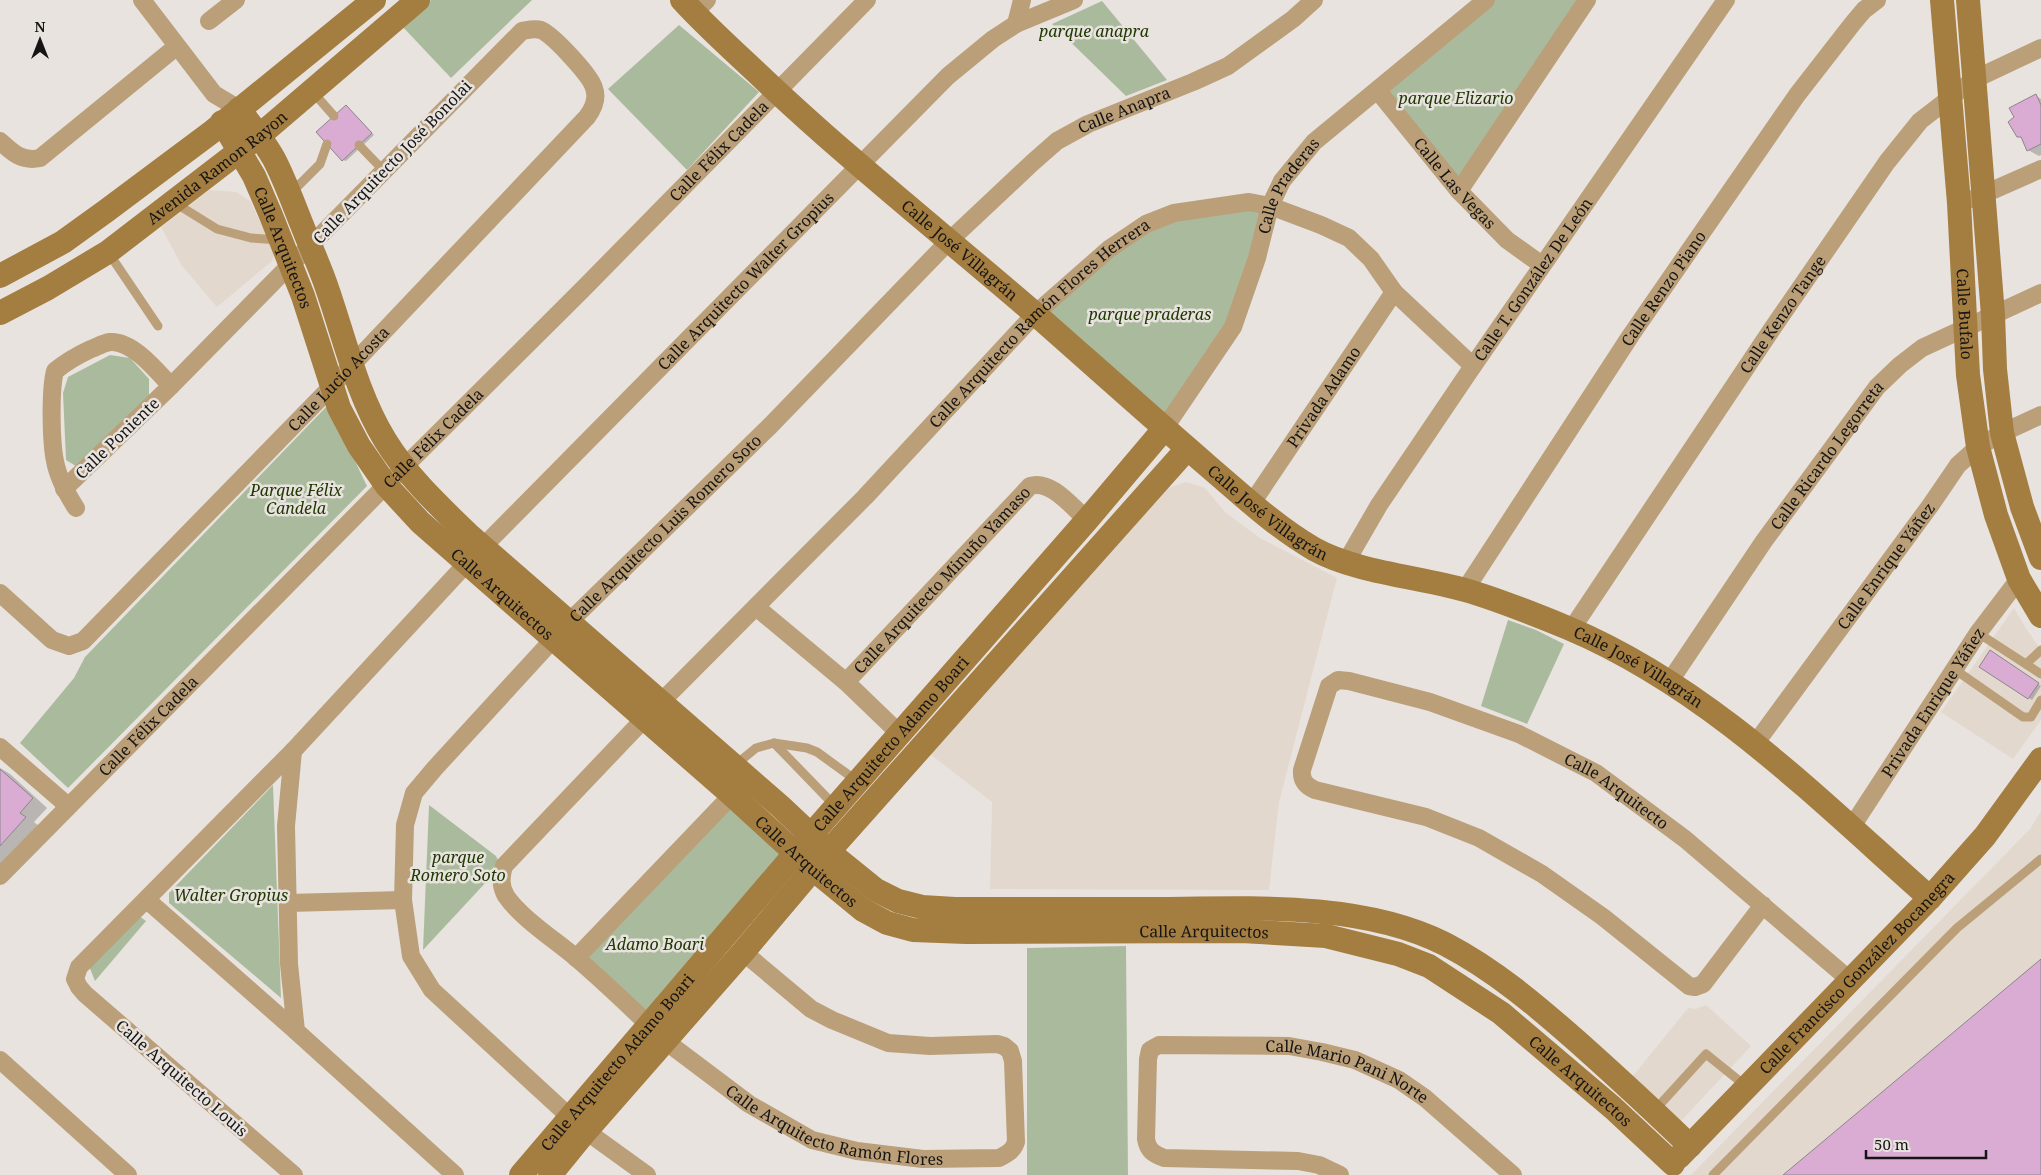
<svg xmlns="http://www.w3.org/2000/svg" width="2041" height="1175" font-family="'Noto Serif',serif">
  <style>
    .built { fill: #e3d8ce }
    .green { fill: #aabb9d }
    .shadow { fill: #0003 }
    .building { fill: #daacd4; stroke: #8b868a }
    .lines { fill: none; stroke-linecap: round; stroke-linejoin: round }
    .lane { stroke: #ba9f79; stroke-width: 9 }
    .street { stroke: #ba9f79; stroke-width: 18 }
    .secondary { stroke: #a47d40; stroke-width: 24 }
    .labels { text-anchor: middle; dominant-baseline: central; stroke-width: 5; stroke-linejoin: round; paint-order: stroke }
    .park-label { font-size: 16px; font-style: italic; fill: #203902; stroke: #e8e3df }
    .street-label { font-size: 16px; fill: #161513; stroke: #e8e3df }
  </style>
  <rect width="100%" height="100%" fill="#e8e3df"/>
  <g class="built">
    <polygon points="209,190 236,192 250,201 275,253 272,261 217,307 182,266 161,227"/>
    <polygon points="1186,482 1205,488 1226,513 1260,538 1337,578 1279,802 1269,890 990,889 992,802 930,754 1160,491"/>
    <polygon points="2014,608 2027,630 2041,650 2041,720 2013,759 1941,712"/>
    <polygon points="2041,811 2041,1175 1691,1175 2030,829"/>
    <polygon points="1706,1005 1751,1046 1681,1121 1633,1076 1688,1008 1696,1009"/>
  </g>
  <g class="green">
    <polygon points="431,0 532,0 451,78 401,25"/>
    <polygon points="1489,0 1588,0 1459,191 1378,91"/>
    <polygon points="1102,1 1167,80 1126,96 1052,24"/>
    <polygon points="679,25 759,92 687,170 608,89"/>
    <polygon points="1270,206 1246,293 1164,429 1035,314 1146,224"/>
    <polygon points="110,355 130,358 149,379 149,395 79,468 66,460 63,393 68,377"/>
    <polygon points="328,405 367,486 68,788 20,743 74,678 85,657"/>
    <polygon points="1508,620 1536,630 1564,644 1527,724 1481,706"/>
    <polygon points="273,785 281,998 169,903 169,893"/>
    <polygon points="732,795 796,853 649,1025 576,958"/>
    <polygon points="429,805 496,856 501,866 423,950"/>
    <polygon points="139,916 146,921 95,981 89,966"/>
    <polygon points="1126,946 1128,1175 1027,1175 1027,948"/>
  </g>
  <g class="shadow">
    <polygon points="2036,96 2041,99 2041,155 2039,156 2028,150 2024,139 2018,136"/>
    <polygon points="346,106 374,135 346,161 343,160"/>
    <polygon points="1990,652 2041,686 2032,700 1980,666"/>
    <polygon points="0,768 10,774 47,808 34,822 40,827 0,870"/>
  </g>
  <g class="building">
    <polygon points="2036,94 2041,105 2041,144 2027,151 2021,137 2017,137 2008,122 2014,117 2009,108"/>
    <polygon points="346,105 372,133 342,161 316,132"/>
    <polygon points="1990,650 2039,683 2028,699 1979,667"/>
    <polygon points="0,769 33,798 20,813 26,817 0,846"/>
    <polygon points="2041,959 2041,1175 1783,1175"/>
  </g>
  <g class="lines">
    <g class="lane">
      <polyline points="312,91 334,116"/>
      <polyline points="359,145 384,171"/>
      <polyline points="292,192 320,164 327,144"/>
      <polyline points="175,203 217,229 251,238 279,240"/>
      <polyline points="108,252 158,326"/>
      <polyline points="1978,633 2041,674"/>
      <polyline points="2026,664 2041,650"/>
      <polyline points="1954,669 2023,717 2031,717 2041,700"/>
      <polyline points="774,743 835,806"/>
      <polyline points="734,766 756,748 774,743 807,748 817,752 857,781"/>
      <polyline points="1654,1111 1706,1054 1747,1087"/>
      <polyline points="1713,1175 1957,928 2041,859"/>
    </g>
    <g class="street">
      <polyline points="142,0 214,94 239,109"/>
      <polyline points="694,13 707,0"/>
      <polyline points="209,21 236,0"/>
      <polyline points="1016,24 1022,0"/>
      <path id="s1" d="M1378,91L1459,191L1507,240L1542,265"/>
      <path d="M0,141C13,153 22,162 40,158L176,47"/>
      <polyline points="1459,191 1587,0"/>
      <polyline points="1973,199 2041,169"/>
      <path id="s2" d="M1164,429L1233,327L1257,258L1270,206L1282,181L1314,142L1486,0"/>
      <path id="s3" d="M1252,503L1394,292"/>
      <path d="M76,508C67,494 58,478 55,461C51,442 50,390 55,371C67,361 78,355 91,349C97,347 103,343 110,342C132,340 157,371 171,386"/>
      <path id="s4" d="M1346,562L1379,505L1473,366L1726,0"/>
      <path id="s5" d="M1465,590L1631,335L1797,95L1853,23L1864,10L1877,0"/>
      <path id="s6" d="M0,593L52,640L69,646L83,641L332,386L587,117C593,109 598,99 594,88C591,76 553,35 541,30C534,28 528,30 522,31L310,246L290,265L171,386L64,489"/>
      <polyline points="756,607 846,682 900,734"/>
      <path id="s7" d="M1571,630L1772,329L1887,162L1920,121L1973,80L2041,48"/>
      <path id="s8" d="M1670,681L1764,541L1877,387L1900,365L1922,348L2041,293"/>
      <path id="s9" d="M846,682L1030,486C1051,479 1072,507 1087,520"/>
      <path id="s10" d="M661,702L865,497L1035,314L1109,249L1146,224L1174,213L1249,202L1270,206L1321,225L1349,238L1371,259L1394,292L1473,366"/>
      <path d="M645,718L504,866C501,877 500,886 506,896C521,918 555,940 575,957C601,979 625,1002 649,1025"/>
      <path id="s11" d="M1755,744L1930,506L1958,465L1978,447L2002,433L2041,415"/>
      <polyline points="0,747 67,805"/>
      <polyline points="293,751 286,826 289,964 296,1031 455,1175"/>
      <path id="s12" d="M1851,828L1978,633L2019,579"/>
      <path id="s13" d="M0,876L386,485L582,290L867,0"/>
      <polyline points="147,900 296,1031"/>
      <polyline points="288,903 403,900"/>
      <path id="s14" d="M1763,905L1703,984L1695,987L1689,986L1603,917L1542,874L1479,838L1426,817L1315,790C1306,786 1301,781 1302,770L1329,686L1338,680L1349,681L1430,702L1519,734L1596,773L1685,839L1851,981"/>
      <polyline points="576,958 732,795"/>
      <path id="s15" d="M664,1040L749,1104L812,1140L857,1151L923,1159L999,1158C1007,1154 1013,1151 1016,1142L1013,1061L1010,1051L1004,1046L997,1044L930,1046L888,1043L832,1020L811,1009L743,952"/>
      <polyline points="0,1060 128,1175"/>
      <path id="s16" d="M294,1175L85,994L79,987L75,979L79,967L293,751L467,563L948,76L993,39L1016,24L1074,0"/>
      <path id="s17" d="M647,1175L586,1131L571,1118L432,990L411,956L403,900L405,825L414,793L435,768L570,621L770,426L949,241L1032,163L1057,141L1088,124L1193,82L1228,66L1293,19L1314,0"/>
      <path id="s18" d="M1340,1175L1319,1165L1298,1161L1164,1158C1154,1154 1148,1151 1146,1139L1148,1059L1150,1050L1159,1045L1289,1046L1322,1052L1355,1060L1399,1080L1425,1098L1513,1175"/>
    </g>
    <g class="secondary">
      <path id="s19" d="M682,0C705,25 730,48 755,71C844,156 940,232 1033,312C1092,364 1150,416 1209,467C1243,496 1276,527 1314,549C1355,572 1419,577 1465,590C1500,600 1534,614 1568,628C1708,687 1818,799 1930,898"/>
      <path id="s20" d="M1942,0L1959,203L1968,375L1978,447L1996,515L2019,579L2041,616"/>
      <polyline points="1968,0 1993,315 1995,369 2002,433 2022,507 2041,558"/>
      <path d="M239,109C251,125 264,141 274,159C285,180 293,203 302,225C310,246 320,267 327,288C345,340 357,394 385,440C407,476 438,505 468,534L780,806L829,852L876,890L898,901L922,907L955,909C1023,909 1091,909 1159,909C1250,908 1362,902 1445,944C1495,970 1537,1006 1579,1043C1617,1077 1654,1111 1690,1146"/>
      <path id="s21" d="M222,122L254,176L270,213L303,296L339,408L359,446L386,485L420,522L732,795L813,869L863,910L887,923L913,930L966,932L1242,931L1326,936L1398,954L1429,966L1501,1013L1613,1108L1673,1164"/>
      <polyline points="0,276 63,242 106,211 213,131 374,0"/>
      <path id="s22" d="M0,313L48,288L108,252L259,136L418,0"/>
      <path id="s23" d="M1679,1157L1930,898L1985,836L2041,759"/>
      <path id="s24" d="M521,1175L811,835L1087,520L1164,429"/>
      <polyline points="550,1175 586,1131 743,952 813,869 1187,449"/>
    </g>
  </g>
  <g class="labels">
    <g class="park-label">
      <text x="1094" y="31">parque anapra</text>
      <text x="1456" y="98">parque Elizario</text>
      <text x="1150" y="314">parque praderas</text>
      <text x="296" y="490">Parque Félix<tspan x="296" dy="18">Candela</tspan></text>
      <text x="458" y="857">parque<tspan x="458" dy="18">Romero Soto</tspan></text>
      <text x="231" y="895">Walter Gropius</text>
      <text x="655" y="944">Adamo Boari</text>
    </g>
    <g class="street-label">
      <text stroke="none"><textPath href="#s17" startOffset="1479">Calle Anapra</textPath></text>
      <text stroke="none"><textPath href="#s13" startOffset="1021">Calle Félix Cadela</textPath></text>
      <text transform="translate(392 162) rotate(-46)">Calle Arquitecto José Bonolai</text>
      <text stroke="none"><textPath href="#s22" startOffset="262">Avenida Ramon Rayon</textPath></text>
      <text stroke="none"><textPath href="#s1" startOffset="120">Calle Las Vegas</textPath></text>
      <text stroke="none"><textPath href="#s2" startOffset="276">Calle Praderas</textPath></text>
      <text stroke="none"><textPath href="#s21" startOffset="140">Calle Arquitectos</textPath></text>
      <text stroke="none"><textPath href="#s19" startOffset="374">Calle José Villagrán</textPath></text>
      <text stroke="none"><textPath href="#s4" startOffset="339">Calle T. González De León</textPath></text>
      <text stroke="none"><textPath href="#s16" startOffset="1264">Calle Arquitecto Walter Gropius</textPath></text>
      <text stroke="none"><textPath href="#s5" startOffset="361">Calle Renzo Piano</textPath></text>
      <text stroke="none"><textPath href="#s7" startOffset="380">Calle Kenzo Tange</textPath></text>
      <text stroke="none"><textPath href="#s20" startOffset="315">Calle Bufalo</textPath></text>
      <text stroke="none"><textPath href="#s10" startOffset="536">Calle Arquitecto Ramón Flores Herrera</textPath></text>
      <text stroke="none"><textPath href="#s6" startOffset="469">Calle Lucio Acosta</textPath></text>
      <text stroke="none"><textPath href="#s3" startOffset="128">Privada Adamo</textPath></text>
      <text transform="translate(117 438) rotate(-44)">Calle Poniente</text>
      <text stroke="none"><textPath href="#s13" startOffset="616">Calle Félix Cadela</textPath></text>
      <text stroke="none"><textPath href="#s8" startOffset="275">Calle Ricardo Legorreta</textPath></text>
      <text stroke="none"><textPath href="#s19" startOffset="779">Calle José Villagrán</textPath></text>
      <text stroke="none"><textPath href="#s17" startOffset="854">Calle Arquitecto Luis Romero Soto</textPath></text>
      <text stroke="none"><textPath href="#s11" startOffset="221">Calle Enrique Yáñez</textPath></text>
      <text stroke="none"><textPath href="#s9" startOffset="140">Calle Arquitecto Minuño Yamaso</textPath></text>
      <text stroke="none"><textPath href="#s21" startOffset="560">Calle Arquitectos</textPath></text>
      <text stroke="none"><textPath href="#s19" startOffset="1185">Calle José Villagrán</textPath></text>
      <text stroke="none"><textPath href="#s12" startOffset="150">Privada Enrique Yáñez</textPath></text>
      <text stroke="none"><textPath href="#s13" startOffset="211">Calle Félix Cadela</textPath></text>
      <text stroke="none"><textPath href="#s24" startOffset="568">Calle Arquitecto Adamo Boari</textPath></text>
      <text stroke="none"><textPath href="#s14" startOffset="970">Calle Arquitecto</textPath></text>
      <text stroke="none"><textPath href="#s21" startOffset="965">Calle Arquitectos</textPath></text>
      <text stroke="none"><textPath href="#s21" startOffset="1385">Calle Arquitectos</textPath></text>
      <text stroke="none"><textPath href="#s23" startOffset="256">Calle Francisco González Bocanegra</textPath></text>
      <text stroke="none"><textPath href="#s24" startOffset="148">Calle Arquitecto Adamo Boari</textPath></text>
      <text stroke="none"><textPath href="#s18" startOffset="499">Calle Mario Pani Norte</textPath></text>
      <text transform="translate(182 1078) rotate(41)">Calle Arquitecto Louis</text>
      <text stroke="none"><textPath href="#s21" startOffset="1805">Calle Arquitectos</textPath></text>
      <text stroke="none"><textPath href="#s15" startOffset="196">Calle Arquitecto Ramón Flores</textPath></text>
    </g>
  </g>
  <g transform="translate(40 40)" stroke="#e8e3df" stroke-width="4" paint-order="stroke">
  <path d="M0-4L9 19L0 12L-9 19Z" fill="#161513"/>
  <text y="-8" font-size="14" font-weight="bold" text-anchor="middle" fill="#161513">N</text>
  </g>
  <path d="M1866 1150v8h120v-8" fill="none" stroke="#161513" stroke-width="2.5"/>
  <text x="1874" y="1150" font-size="15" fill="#161513" stroke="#e8e3df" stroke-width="4" paint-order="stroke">50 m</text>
</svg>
